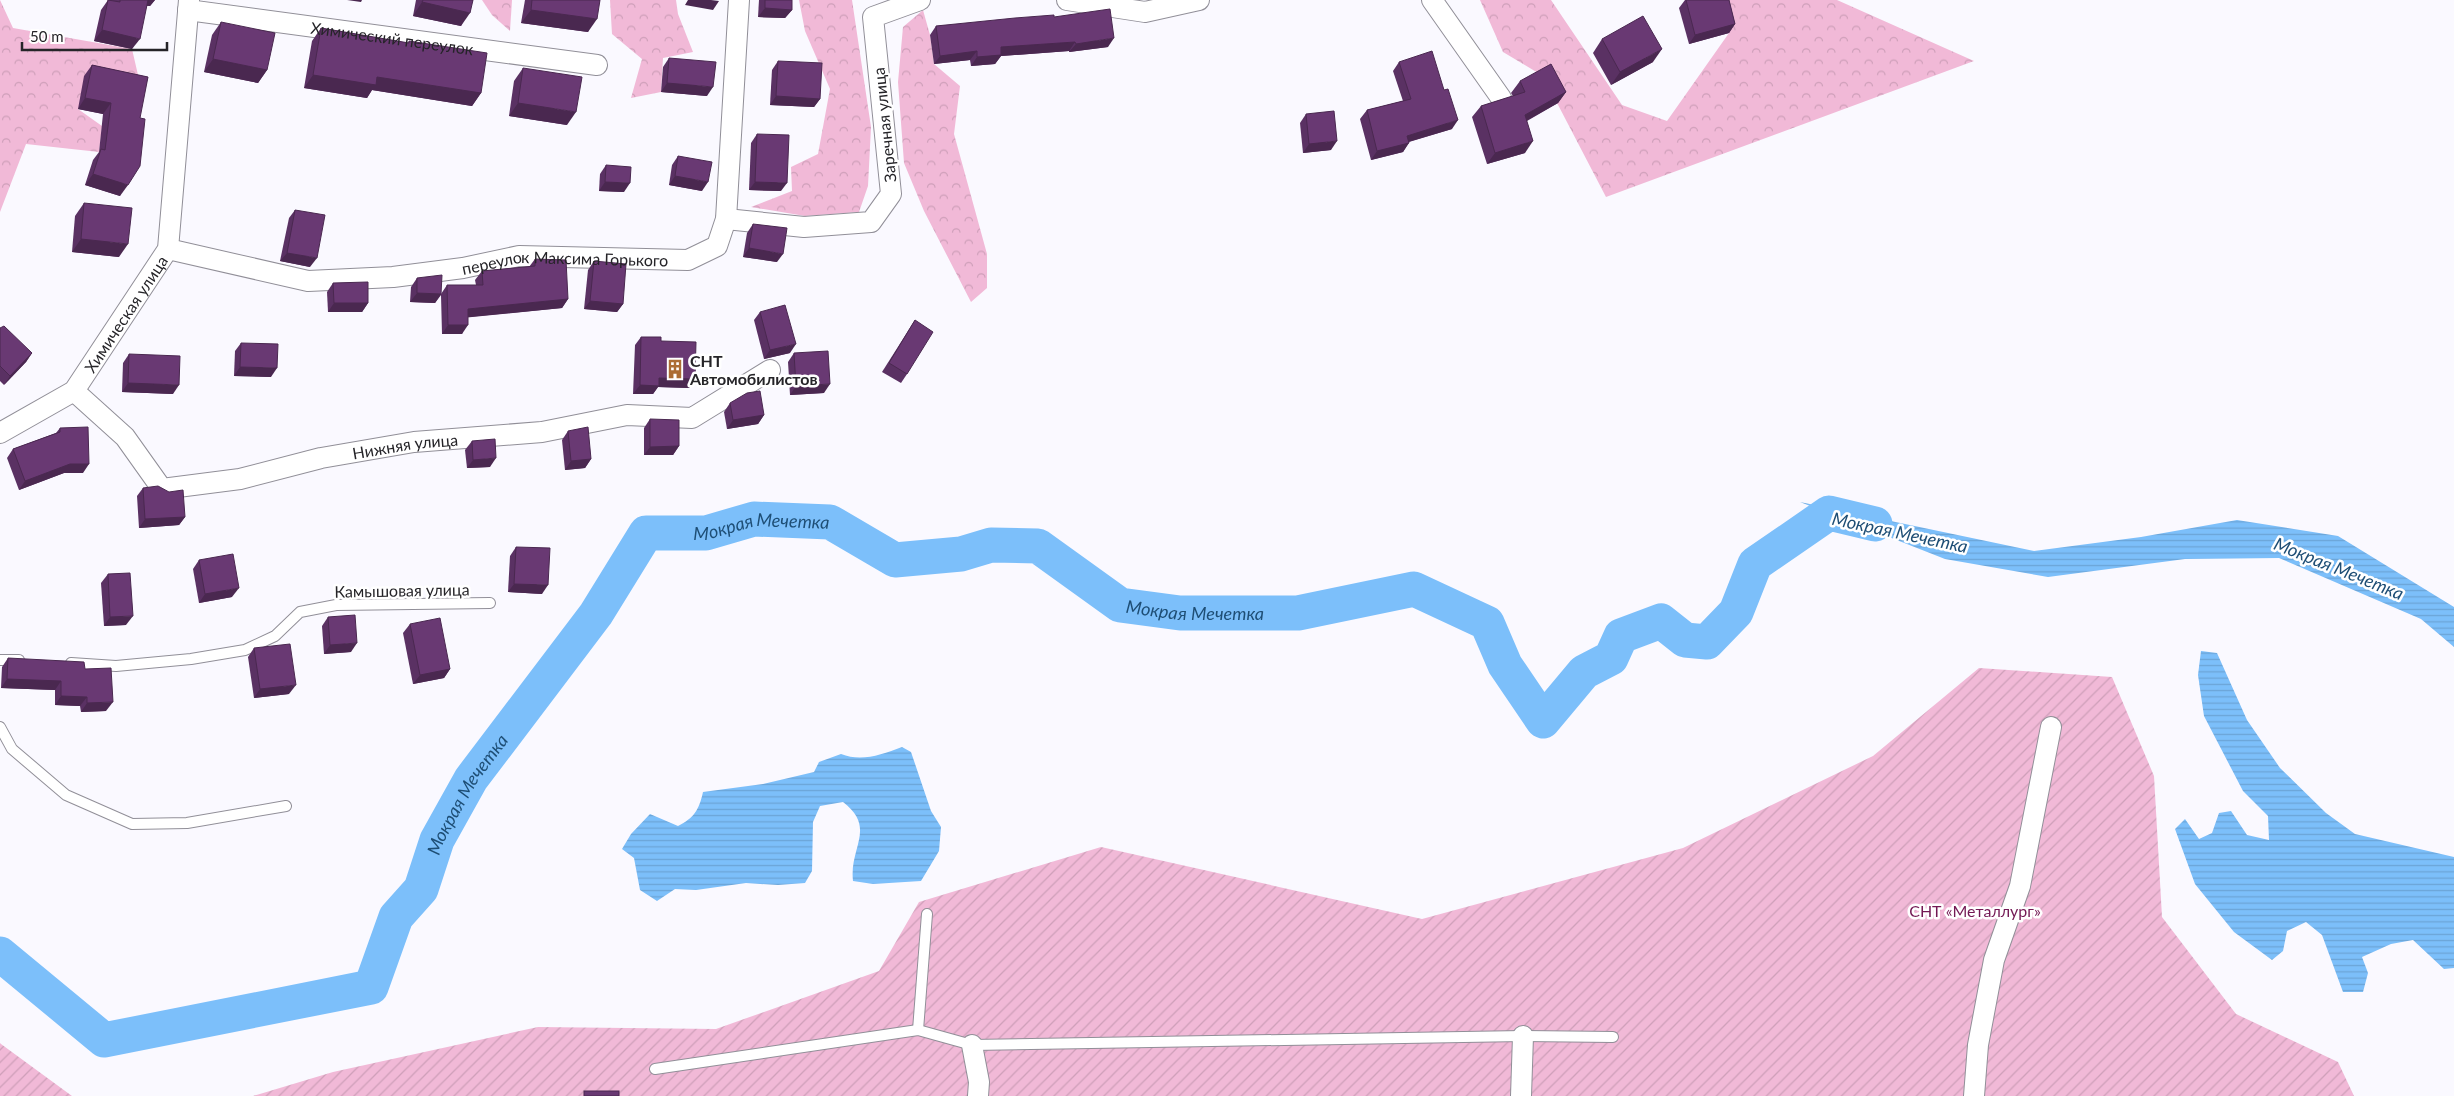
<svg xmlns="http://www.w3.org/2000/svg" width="2454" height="1096" font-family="Lato,sans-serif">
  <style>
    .forest { fill: url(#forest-crowns) }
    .garden { fill: url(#garden-furrows) }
    .water { fill: url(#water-rules) }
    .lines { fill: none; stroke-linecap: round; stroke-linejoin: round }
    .river { stroke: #7cbffa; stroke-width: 35 }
    .lane-casing { stroke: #918f98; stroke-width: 12 }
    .street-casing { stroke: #918f98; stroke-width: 22 }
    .lane { stroke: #fff; stroke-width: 10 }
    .street { stroke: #fff; stroke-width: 20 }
    .wall { fill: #5a3163 }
    .shaded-wall { fill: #4a2850 }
    .building { fill: #693973; stroke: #4a2850 }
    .labels { text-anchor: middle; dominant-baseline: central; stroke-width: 5; stroke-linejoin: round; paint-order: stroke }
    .street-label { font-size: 16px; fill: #252428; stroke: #fff }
    .poi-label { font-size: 16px; font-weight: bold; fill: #252428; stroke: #fff; text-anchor: start }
    .park-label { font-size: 16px; fill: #731854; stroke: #fff }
    .water-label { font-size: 18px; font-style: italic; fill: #1e4e75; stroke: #fff }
  </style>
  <defs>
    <pattern id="forest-crowns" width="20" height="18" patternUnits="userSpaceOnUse" patternTransform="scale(1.25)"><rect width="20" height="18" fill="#f1b9d7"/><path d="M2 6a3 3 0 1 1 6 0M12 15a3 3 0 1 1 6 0" fill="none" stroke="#ce9fb9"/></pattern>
    <pattern id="garden-furrows" width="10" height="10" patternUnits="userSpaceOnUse" patternTransform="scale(1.25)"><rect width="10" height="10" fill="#f1b9d7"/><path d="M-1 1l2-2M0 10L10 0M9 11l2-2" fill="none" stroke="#ce9fb9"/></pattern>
    <pattern id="water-rules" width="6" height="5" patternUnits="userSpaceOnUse" patternTransform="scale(1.25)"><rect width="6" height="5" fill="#7cbffa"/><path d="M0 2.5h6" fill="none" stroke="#6ba4d6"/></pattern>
  </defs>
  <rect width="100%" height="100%" fill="#faf9ff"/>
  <g class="forest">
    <polygon points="0,0 13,28 132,49 141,88 78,109 102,126 99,152 26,144 0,212"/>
    <polygon points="482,0 512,0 510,31 492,15"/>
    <polygon points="610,0 676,0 678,14 693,52 663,58 661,92 631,98 642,59 612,34"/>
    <polygon points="799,0 852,0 871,127 868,186 859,212 805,216 751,207 792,191 791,167 818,154 830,89 805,31"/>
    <polygon points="1480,0 1551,0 1622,105 1667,121 1729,33 1725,0 1837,0 1974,61 1606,197 1543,76 1503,52"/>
    <polygon points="923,10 930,35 934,64 960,86 954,134 987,254 987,288 971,302 924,211 904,163 898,82 903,27"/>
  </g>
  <g class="garden">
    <polygon points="1979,668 2112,677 2154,776 2162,917 2236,1014 2338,1062 2354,1096 253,1096 333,1072 538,1027 716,1029 879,971 919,902 1101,847 1422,919 1683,848 1873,756"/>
    <polygon points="0,1043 1,1044 72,1096 0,1096"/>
  </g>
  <g class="water">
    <polygon points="1800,502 2034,551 2141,537 2237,520 2338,536 2454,607 2454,647 2421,619 2279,558 2185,559 2048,577 1945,559"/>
    <polygon points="2201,651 2217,653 2247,720 2280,768 2326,813 2355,834 2454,857 2454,968 2444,969 2413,940 2391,944 2362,957 2368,973 2363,992 2343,992 2322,935 2306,922 2287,931 2283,951 2272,960 2234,932 2195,884 2175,829 2185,819 2199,839 2212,833 2219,813 2231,811 2247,835 2269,840 2268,816 2243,791 2204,716 2198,675"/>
    <path d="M902,747L911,752L931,811L941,827L939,851L921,881L873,884L853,881C849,847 877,828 843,802L820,806L813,822L812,871L805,883L778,885L746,883L696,890L675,889L657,901L640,890L634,858L622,849L631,834L650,814L678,826C694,818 699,810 703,792L763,784L814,772L819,762L841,754C861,762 881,755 902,747Z"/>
  </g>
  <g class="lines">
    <path class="river" id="s1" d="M0,954L104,1040L371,987L396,917L421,889L437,840L471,779L596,614L646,533H706L754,519L830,522L895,560L961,554L991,545L1038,546L1120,605L1180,613H1298L1414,589L1487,623L1505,665L1543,721L1584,672L1611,658L1621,636L1661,621L1685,640L1707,642L1736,612L1755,564L1829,513L1875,524"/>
    <defs>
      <g id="lane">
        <polyline points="0,660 19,660"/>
        <polyline points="71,663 116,666 191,659 245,650 275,636 300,612 336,605 490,603"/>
        <polyline points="0,727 12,749 66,795 132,824 187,823 286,806"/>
        <polyline points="918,1030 927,914"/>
        <polyline points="655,1069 918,1030 972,1045 1523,1036 1613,1037"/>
      </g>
      <g id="street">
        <polyline points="1067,0 1145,12 1199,0"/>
        <polyline points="1432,0 1501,98"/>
        <path id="s2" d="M188,10L597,65"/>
        <polyline points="726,219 804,227 871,222 891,194 873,17 920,0"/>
        <path id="s3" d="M168,249L308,281L393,277L463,268L519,256L688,260L717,246L726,219L739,0"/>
        <path id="s4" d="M74,391L125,437L162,489L240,479L321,458L414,442L542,432L627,415L692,418L770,370"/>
        <path id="s5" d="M0,433L74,391L168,249L189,0"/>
        <polyline points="972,1045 979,1082 978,1096"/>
        <polyline points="1521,1096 1523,1036"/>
        <polyline points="1974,1096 1978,1045 1994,960 2020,886 2051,727"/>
      </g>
    </defs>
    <use href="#lane" class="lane-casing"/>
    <use href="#street" class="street-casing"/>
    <use href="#lane" class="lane"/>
    <use href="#street" class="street"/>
  </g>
  <g class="wall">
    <polygon points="108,0 155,0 150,6 147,6 132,49 94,41 101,10"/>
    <polygon points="416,0 473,0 461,26 413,16"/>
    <polygon points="525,0 600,0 588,32 521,23"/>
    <polygon points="759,0 792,0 792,10 785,18 758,17"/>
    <polygon points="1685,0 1729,0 1735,24 1729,33 1689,44 1679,8"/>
    <polygon points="1054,17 1108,47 1069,52 1069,51 1001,56 995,64 971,66 970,60 934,64 930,35 936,26"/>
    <polygon points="221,22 267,70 258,83 204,72 212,35"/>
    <polygon points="321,28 408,43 409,41 481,93 472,106 372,90 367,98 304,88 312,41"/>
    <polygon points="1602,39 1653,62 1611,85 1593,53"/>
    <polygon points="669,58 707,96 661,92 663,67"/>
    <polygon points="778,61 820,99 814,107 770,105 772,70"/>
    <polygon points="1399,62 1452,129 1409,142 1403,152 1371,160 1360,119 1367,110 1403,101 1393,71"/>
    <polygon points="92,65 148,77 120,196 85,185 93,160 99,152 103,114 78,109 84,76"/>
    <polygon points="523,68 567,125 509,116 514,81"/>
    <polygon points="1520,81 1566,92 1558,103 1527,121 1525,153 1487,164 1472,117 1481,106 1513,96 1511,93"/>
    <polygon points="1306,114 1331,150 1303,153 1300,123"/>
    <polygon points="757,134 781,191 749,190 751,143"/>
    <polygon points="678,156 702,191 669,185 672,165"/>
    <polygon points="606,165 624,192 599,191 600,174"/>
    <polygon points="84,203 119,257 72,252 75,216"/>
    <polygon points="295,210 310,267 280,261 289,218"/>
    <polygon points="753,224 777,262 743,257 747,233"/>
    <polygon points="535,259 568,299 562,308 468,317 462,334 442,334 441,295 435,303 410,302 411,287 417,278 441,294 447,285 476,285 475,280 482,271 529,267"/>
    <polygon points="594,261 623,304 617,312 584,309 588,270"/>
    <polygon points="333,283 368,303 362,312 328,312 327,292"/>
    <polygon points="760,312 790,353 764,359 754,320"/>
    <polygon points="915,320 907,374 901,383 882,372"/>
    <polygon points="0,328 32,353 26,362 4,385 0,381"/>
    <polygon points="641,337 661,341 695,379 689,388 658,387 653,394 633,394 635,345"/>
    <polygon points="241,343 271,377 234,376 235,351"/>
    <polygon points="794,353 824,393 790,395 788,362"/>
    <polygon points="129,354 173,394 122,392 123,363"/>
    <polygon points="730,403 764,415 758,424 727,429 724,412"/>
    <polygon points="650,419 679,446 673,455 644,455 644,428"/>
    <polygon points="60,428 83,473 64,473 19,490 7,458 13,449 56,433"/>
    <polygon points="568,431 591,459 585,468 565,470 562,440"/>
    <polygon points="472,441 490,467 467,468 465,450"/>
    <polygon points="143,488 185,517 179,525 139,528 137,496"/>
    <polygon points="516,547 542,594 508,592 510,556"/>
    <polygon points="199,560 232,597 199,603 193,569"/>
    <polygon points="108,574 126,625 104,626 101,583"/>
    <polygon points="328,617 351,652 324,654 322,626"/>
    <polygon points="410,624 450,669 444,678 413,684 403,633"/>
    <polygon points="254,648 289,694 254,698 248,657"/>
    <polygon points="8,658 85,669 106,711 81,712 80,706 55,705 55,690 1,688 2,667"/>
  </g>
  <g class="shaded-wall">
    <polygon points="146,0 155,0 150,6 142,5"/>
    <polygon points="347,0 362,0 361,2"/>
    <polygon points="688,0 711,0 719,1 713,10 685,5"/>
    <polygon points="422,2 470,13 461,26 413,16"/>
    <polygon points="765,8 792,10 785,18 758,17"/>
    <polygon points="531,10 597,19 588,32 521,23"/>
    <polygon points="1735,24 1729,33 1689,44 1695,35"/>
    <polygon points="102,30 140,39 132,49 94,41"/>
    <polygon points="1114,38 1108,47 1069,52 1076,44"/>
    <polygon points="1075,42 1069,51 1001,56 995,64 971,66 977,57 1001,47"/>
    <polygon points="1662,49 1653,62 1611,85 1620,72"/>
    <polygon points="977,51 970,60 934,64 940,56"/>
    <polygon points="213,59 267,70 258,83 204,72"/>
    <polygon points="313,75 377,77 481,93 472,106 372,90 367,98 304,88"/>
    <polygon points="667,83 713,87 707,96 661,92"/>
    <polygon points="1566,92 1558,103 1517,126 1525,115"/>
    <polygon points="776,96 820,99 814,107 770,105"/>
    <polygon points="85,98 111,103 103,114 78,109"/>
    <polygon points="518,103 576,112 567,125 509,116"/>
    <polygon points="1458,120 1452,129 1401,144 1407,136"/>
    <polygon points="1337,141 1331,150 1303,153 1309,144"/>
    <polygon points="1533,141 1525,153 1487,164 1495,153"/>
    <polygon points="1409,143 1403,152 1371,160 1377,151"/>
    <polygon points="93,174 128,185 120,196 85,185"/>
    <polygon points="675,176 708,182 702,191 669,185"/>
    <polygon points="605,182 630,183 624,192 599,191"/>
    <polygon points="755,182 787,183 781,191 749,190"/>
    <polygon points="81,239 128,244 119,257 72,252"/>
    <polygon points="749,248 783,254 777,262 743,257"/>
    <polygon points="287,253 317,258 310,267 280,261"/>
    <polygon points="417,293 441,294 435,303 410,302"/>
    <polygon points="568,299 562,308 462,318 468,309"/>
    <polygon points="590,301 623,304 617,312 584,309"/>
    <polygon points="334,303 368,303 362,312 328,312"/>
    <polygon points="448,325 468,325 462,334 442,334"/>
    <polygon points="796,344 790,353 764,359 770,350"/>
    <polygon points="32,353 26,362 4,385 10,376"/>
    <polygon points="240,367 277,368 271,377 234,376"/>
    <polygon points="659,378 695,379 689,388 658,387 653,394 633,394 640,385"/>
    <polygon points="128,383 179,385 173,394 122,392"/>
    <polygon points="830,384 824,393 790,395 796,386"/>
    <polygon points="764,415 758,424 727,429 733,420"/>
    <polygon points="679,446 673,455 644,455 650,447"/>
    <polygon points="496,458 490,467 467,468 473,460"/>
    <polygon points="591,459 585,468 565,470 571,461"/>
    <polygon points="70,464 89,464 83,473 64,473 19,490 25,481"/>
    <polygon points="185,517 179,525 139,528 145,519"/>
    <polygon points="514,584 548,585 542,594 508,592"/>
    <polygon points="239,588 232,597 199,603 205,594"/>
    <polygon points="133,616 126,625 104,626 110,617"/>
    <polygon points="357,643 351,652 324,654 330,645"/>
    <polygon points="450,669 444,678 413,684 420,675"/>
    <polygon points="7,679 61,681 55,690 1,688"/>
    <polygon points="296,685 289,694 254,698 260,689"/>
    <polygon points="61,696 87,697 80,706 55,705"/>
    <polygon points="113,702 106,711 81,712 87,703"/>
  </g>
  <g class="building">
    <polygon points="108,0 120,2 120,0 148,0 140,39 102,30"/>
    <polygon points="423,0 473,0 470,13 422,2"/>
    <polygon points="532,0 600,0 597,19 531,10"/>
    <polygon points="765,0 792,0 792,10 765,8"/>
    <polygon points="1686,0 1729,0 1735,24 1695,35"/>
    <polygon points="1110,9 1114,38 1076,44 1075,42 1001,47 1001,55 977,57 977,51 940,56 936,26 1015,18 1054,15 1054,17"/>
    <polygon points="1643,16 1662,49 1620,72 1602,39"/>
    <polygon points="221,22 275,33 267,70 213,59"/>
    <polygon points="321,28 409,43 409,41 487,53 481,93 377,77 376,85 313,75"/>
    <polygon points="1432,51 1444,90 1448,89 1458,120 1407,136 1409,143 1377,151 1367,110 1411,99 1399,62"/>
    <polygon points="669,58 716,62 713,87 667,83"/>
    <polygon points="778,61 822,63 820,99 776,96"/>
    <polygon points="1551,64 1566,92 1525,115 1533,141 1495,153 1481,106 1525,92 1520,81"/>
    <polygon points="92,65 148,77 140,118 145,119 140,166 128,185 93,174 101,149 105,150 111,103 85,98"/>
    <polygon points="523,68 582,77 576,112 518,103"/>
    <polygon points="1334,111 1337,141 1309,144 1306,114"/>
    <polygon points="757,134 789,135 787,183 755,182"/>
    <polygon points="678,156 712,162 708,182 675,176"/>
    <polygon points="606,165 631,167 630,183 605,182"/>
    <polygon points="84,203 132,208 128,244 81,239"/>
    <polygon points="295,210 325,215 317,258 287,253"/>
    <polygon points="753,224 787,228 783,254 749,248"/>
    <polygon points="535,259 566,260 568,299 468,309 468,325 448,325 447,285 483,285 482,271 535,266"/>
    <polygon points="594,261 626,264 623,304 590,301"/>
    <polygon points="442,275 441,294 417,293 417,278"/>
    <polygon points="368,282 368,303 334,303 333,283"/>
    <polygon points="785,305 796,344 770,350 760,312"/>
    <polygon points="915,320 933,332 907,374 889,363"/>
    <polygon points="4,326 32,353 10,376 0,366 0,328"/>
    <polygon points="641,337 661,337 661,341 696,342 695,379 659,378 659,386 640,385"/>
    <polygon points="241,343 278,344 277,368 240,367"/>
    <polygon points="828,351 830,384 796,386 794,353"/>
    <polygon points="129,354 180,356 179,385 128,383"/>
    <polygon points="760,391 764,415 733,420 730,403 747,393"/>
    <polygon points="650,419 679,420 679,446 650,447"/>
    <polygon points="88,427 89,464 70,464 25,481 13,449 60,432 60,428"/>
    <polygon points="588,427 591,459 571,461 568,431"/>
    <polygon points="495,439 496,458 473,460 472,441"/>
    <polygon points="158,486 169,492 183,490 185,517 145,519 143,488"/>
    <polygon points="516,547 550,548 548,585 514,584"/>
    <polygon points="233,554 239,588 205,594 199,560"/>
    <polygon points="130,573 133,616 110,617 108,574"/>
    <polygon points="355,615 357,643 330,645 328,617"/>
    <polygon points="440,618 450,669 420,675 410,624"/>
    <polygon points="290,644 296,685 260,689 254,648"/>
    <polygon points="8,658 84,662 85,669 111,668 113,702 87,703 87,697 61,696 61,681 7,679"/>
    <rect x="584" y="1091" width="35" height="5"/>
  </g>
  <defs>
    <symbol id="building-bare" viewBox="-9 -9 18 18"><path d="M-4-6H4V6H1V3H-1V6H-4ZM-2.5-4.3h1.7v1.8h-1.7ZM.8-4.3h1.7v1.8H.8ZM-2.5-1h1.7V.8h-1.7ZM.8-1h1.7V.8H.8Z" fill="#ac6d34" stroke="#fff" stroke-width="2.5" paint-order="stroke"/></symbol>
  </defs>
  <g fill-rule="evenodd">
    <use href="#building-bare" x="661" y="355" width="28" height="28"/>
  </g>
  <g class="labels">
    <g class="street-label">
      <text stroke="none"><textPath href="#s2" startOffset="206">Химический переулок</textPath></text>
      <text transform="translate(884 125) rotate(-96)">Заречная улица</text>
      <text stroke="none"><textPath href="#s3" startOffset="402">переулок Максима Горького</textPath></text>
      <text stroke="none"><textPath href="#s5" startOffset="178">Химическая улица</textPath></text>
      <text stroke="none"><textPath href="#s4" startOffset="380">Нижняя улица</textPath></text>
      <text transform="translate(402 590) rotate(-1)">Камышовая улица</text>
    </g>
    <g class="poi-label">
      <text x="690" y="360">СНТ<tspan x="690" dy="18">Автомобилистов</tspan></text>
    </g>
    <g class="park-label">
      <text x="1975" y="910">СНТ «Металлург»</text>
    </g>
    <g class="water-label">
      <text stroke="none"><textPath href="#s1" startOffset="1059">Мокрая Мечетка</textPath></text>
      <text transform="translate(1900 532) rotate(12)">Мокрая Мечетка</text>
      <text transform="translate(2339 568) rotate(22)">Мокрая Мечетка</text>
      <text stroke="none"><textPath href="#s1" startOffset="1525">Мокрая Мечетка</textPath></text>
      <text stroke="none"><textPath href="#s1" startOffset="625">Мокрая Мечетка</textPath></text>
    </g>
  </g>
  <path d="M22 42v8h145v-8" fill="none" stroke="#252428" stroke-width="2.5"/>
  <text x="30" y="42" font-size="15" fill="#252428" stroke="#ffffff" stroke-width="4" paint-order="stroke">50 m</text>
</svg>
